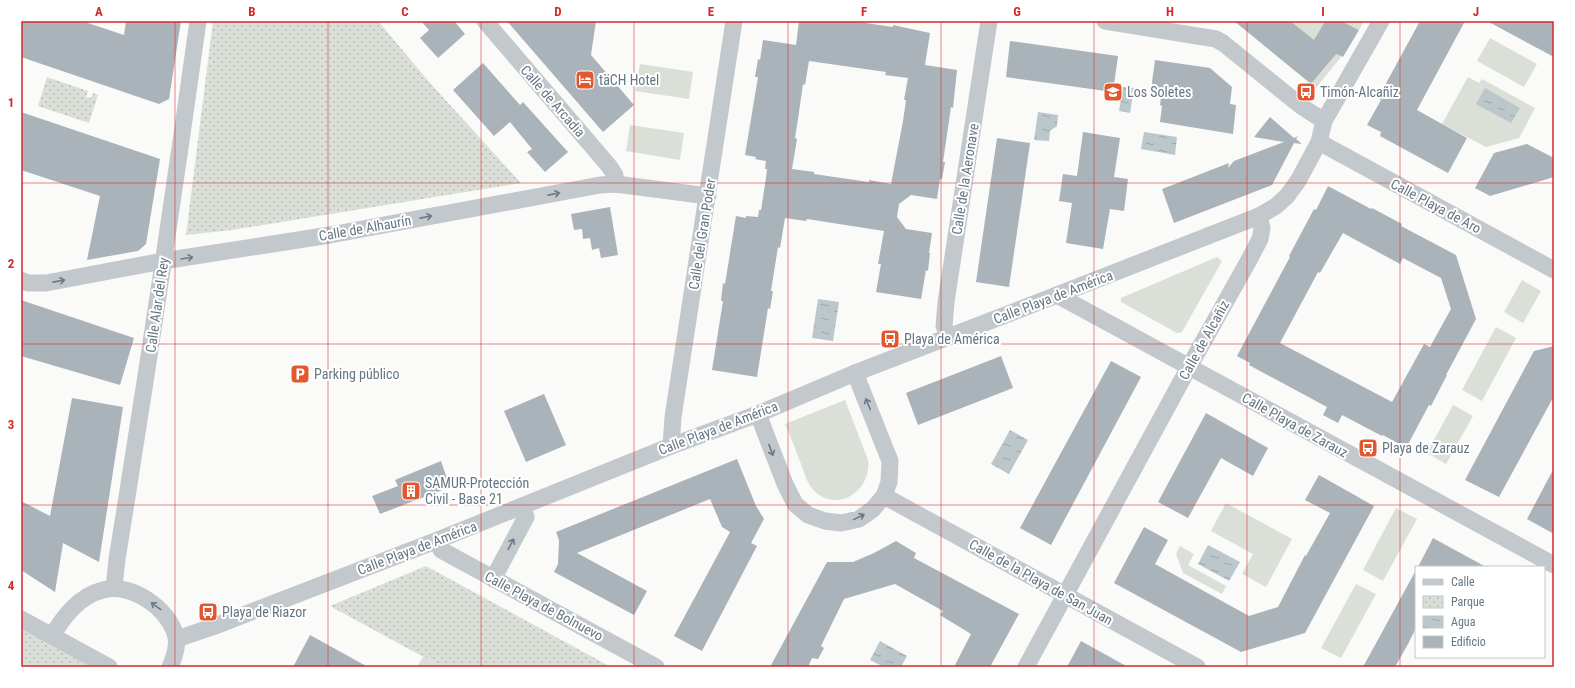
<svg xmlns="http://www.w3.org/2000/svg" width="1575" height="688" font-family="'Roboto Condensed',sans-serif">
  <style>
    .green { fill: #dadfd7 }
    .park { fill: url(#park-dots) }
    .water { fill: url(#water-ripples) }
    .building { fill: #aab3b9; fill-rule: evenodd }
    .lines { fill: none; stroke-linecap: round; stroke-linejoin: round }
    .street { stroke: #c3c8cc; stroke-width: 17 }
    .oneway { stroke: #6a7a87 }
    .grid { fill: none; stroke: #d62828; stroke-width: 1; stroke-opacity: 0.55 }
    .labels { text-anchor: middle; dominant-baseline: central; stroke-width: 4; stroke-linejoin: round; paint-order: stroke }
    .poi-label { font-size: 14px; fill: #657683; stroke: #fff; text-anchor: start }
    .street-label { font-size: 14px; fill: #657683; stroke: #fff }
    .neatline { fill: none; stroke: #d62828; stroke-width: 1.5 }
    .grid-label { font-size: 13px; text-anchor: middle; font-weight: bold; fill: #d62828 }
  </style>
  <defs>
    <pattern id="park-dots" width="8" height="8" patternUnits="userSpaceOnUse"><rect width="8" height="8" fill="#dadfd7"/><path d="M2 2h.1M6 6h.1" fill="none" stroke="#b4b9b4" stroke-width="1.8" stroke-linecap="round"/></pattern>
    <pattern id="water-ripples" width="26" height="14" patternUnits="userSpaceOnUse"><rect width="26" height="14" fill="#bbc7cb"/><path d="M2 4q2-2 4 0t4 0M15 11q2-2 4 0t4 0" fill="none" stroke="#9ca6aa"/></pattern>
  </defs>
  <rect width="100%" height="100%" fill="#fafaf8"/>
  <g class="green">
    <polygon points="1282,21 1325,21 1318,33 1328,47 1341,57 1316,88 1311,84 1331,60 1291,22"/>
    <polygon points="1332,21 1364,21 1359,30 1343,22"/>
    <polygon points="1490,38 1537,64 1524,87 1477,61"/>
    <polygon points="640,64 693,72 689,99 635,91"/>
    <polygon points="1468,77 1479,83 1482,79 1535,108 1519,138 1486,147 1442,124"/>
    <polygon points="630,125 684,133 680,160 626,151"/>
    <polygon points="1217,257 1222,261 1182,332 1177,333 1121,302 1121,298"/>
    <polygon points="1522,280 1541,291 1523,323 1504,312"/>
    <polygon points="1496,327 1516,338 1482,401 1462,390"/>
    <path d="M845,400L868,460C872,494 832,515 811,487C806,480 804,472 801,464C796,451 791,437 785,424Z"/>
    <polygon points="1453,405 1473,416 1446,464 1427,453"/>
    <polygon points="1226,503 1292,539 1266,587 1242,574 1253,554 1211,531"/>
    <polygon points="1396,508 1417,519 1383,581 1363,570"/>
    <polygon points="1180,546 1194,554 1188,565 1226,586 1222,594 1183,573 1176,554"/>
    <polygon points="1356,584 1376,594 1341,658 1321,648"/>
    <polygon points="423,657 442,667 417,667"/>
  </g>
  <g class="park">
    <polygon points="213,21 378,21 431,84 521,183 232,230 186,235"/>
    <polygon points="47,77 88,91 86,97 91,98 93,93 98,95 89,123 38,106"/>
    <polygon points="426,566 611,667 442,667 330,606"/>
    <polygon points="21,619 109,667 21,667"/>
  </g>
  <g class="water">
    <polygon points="1123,87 1134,88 1130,113 1119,111"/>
    <polygon points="1485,88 1520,108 1511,123 1476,104"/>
    <polygon points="1038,112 1058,115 1057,126 1050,131 1049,141 1034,140"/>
    <polygon points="1144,132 1177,137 1175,155 1141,149"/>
    <polygon points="818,299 839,302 833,341 812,338"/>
    <polygon points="1010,430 1028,440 1009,474 991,464"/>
    <polygon points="1208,545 1240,562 1229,581 1198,564"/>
    <polygon points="880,641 907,656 901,667 884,667 870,660"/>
  </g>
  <g class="building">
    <polygon points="21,21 82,21 124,35 126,21 181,21 169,99 159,104 21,57"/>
    <polygon points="421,21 454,21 465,34 438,58 420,38 429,30"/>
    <polygon points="507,21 596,21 591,55 634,105 603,132"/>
    <path d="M799,21H852L893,27V25L930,33L925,65L957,70L953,108L951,107L943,162H945L942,179H940L937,199L911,195L899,204L897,217L906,229L932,233L929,253H930L928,271L926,270L921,299L876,292L881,264H878L884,231L807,219L806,221L785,218L780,248L778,247L771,291H773L770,309L768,308L757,377L712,370L723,301H721L723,283L725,284L736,216L746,218V216L758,217L759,210H761L766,178L767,169H765L766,161L755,159L756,157L745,155L758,77H755L758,59L760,60L763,40L796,45ZM809,61L886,72L885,75L908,78L904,100H906L903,121L891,184L869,180V182L848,179L814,174V172L792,169L797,139L795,138L798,119L803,84L805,85Z"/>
    <polygon points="1234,21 1290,21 1314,40 1325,21 1343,22 1359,30 1343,57 1336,54 1311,84"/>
    <polygon points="1420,21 1465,21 1417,110 1467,138 1448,173 1380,136 1381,132 1367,125 1381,100 1378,98"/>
    <polygon points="1487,21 1554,21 1554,57"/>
    <polygon points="1010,41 1118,56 1113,92 1006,77"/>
    <polygon points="1155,60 1210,68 1232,87 1230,104 1236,105 1233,134 1160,122 1162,106 1160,105 1162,90 1153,89 1152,82"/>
    <polygon points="483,63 520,105 523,102 568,152 545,172 527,152 532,149 510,122 494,136 453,90"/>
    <polygon points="21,112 160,159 146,244 138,251 87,260 100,196 21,170"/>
    <polygon points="1270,117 1294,138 1298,136 1296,139 1302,144 1294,143 1272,185 1174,223 1162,189 1229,163 1228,168 1234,161 1284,142 1254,137"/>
    <polygon points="1083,132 1120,138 1114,177 1128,179 1124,211 1110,209 1103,249 1066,243 1072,203 1059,201 1063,174 1077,176"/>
    <polygon points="997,138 1030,143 1009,287 976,282"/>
    <polygon points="1527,144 1554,158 1554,177 1490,196 1475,188 1494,153"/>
    <path d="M1328,186L1371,209L1372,208L1402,224L1401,226L1456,255L1476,319L1446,375H1447L1431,406L1429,405L1406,448L1383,435L1382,436L1342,415L1338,423L1323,415L1327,407L1249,365L1250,363L1237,356L1290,257L1289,256L1314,209L1316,210ZM1343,233L1400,264L1403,258L1441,278L1451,309L1430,347L1424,344L1392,402L1280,343L1318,272L1320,273Z"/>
    <polygon points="610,207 618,255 601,258 599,248 592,250 590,238 583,239 582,229 574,230 571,214"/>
    <polygon points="21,300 134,338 120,385 21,356"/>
    <polygon points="1554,346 1554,396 1499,497 1465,480 1534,351"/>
    <polygon points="1001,356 1013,388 918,425 906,393"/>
    <polygon points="1111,361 1141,377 1051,545 1020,528"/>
    <polygon points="544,394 566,445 526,462 504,411"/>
    <polygon points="72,398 123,407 99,562 63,543 55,592 21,570 21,501 50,516"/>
    <polygon points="1206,413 1268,448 1253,476 1221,458 1188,518 1158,502"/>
    <polygon points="737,459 756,506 764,519 751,543 757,546 702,651 674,636 730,532 722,527 710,499 577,553 647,591 634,615 554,572 558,564 559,540 556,532"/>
    <polygon points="441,461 450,487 380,514 372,496 398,486 395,480"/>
    <polygon points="1554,468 1554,534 1527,519"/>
    <polygon points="1319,475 1374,506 1305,633 1241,652 1114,583 1144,527 1168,540 1155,564 1249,616 1278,607 1305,555 1306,556 1330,513 1305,500"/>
    <polygon points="1433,538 1486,567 1418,567"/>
    <polygon points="896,541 916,553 914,558 1019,614 990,667 954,667 971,634 940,615 943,611 895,584 844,599 821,646 824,648 818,659 812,658 808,667 770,667 827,562 853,562 874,553"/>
    <polygon points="1416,570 1416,628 1408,644 1395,667 1363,667"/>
    <polygon points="310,635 368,667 293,667"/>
    <polygon points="1081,641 1128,667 1067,667"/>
  </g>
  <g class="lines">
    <g class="street">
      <polyline points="485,21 609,166 615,175 616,184"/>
      <polyline points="1105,21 1216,39 1223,43 1301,106 1324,121"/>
      <polyline points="1319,142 1554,270"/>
      <polyline points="21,280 28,283 46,283 163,261 330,235 600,185 616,184 708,196"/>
      <polyline points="1057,295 1554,565"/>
      <polyline points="949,337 944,326 946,302 989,21"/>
      <polyline points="758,414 785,484 795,504 808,515 825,521 841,523 859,519 873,509 884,496 889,482 890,461 855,373"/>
      <polyline points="671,446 673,417 734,21"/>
      <polyline points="884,496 1197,667"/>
      <polyline points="438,540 441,550 656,667"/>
      <polyline points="493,579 526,517 522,506"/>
      <path d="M114,588L117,559C146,380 173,201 198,21"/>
      <polyline points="21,619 109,667"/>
      <path d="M52,636C64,616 79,596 103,590C131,582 170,609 176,637C178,646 174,658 170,667"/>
      <polyline points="177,639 215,626 438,540 671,446 758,414 855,373 1057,295 1259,216 1276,206 1287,196 1298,181 1319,142 1324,121 1381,21"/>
      <polyline points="1026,667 1189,367 1249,260 1260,239 1262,228 1259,216"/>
    </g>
  </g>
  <defs><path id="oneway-shaft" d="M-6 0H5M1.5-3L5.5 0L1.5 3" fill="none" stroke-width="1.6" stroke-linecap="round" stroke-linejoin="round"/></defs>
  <g class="oneway">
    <use href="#oneway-shaft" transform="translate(554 194) rotate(-11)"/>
    <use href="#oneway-shaft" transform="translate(426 217) rotate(-11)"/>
    <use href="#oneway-shaft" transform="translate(187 258) rotate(-9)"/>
    <use href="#oneway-shaft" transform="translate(59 281) rotate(-11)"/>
    <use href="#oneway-shaft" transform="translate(868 404) rotate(-112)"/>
    <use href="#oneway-shaft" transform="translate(771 450) rotate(69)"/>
    <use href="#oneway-shaft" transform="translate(859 517) rotate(-26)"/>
    <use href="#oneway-shaft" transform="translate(511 544) rotate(-62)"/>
    <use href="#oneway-shaft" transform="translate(156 606) rotate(-144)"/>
  </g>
  <path class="grid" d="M175,21V667M328,21V667M481,21V667M634,21V667M788,21V667M941,21V667M1094,21V667M1247,21V667M1400,21V667M21,183H1554M21,344H1554M21,505H1554"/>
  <defs>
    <symbol id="hotel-square" viewBox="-11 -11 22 22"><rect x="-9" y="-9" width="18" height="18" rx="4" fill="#e4572e" stroke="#fff"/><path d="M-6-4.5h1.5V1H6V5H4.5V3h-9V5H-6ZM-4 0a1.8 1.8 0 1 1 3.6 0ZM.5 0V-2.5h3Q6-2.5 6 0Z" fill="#fff"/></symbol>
    <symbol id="school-square" viewBox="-11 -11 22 22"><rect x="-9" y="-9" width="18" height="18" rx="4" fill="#e4572e" stroke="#fff"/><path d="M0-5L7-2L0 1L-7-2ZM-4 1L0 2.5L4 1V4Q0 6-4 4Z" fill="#fff"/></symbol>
    <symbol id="bus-square" viewBox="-11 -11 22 22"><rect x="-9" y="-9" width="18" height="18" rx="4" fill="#e4572e" stroke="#fff"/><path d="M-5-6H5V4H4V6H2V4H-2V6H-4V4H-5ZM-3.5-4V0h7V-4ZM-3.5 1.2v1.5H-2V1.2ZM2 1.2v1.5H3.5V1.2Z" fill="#fff"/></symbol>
    <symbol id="parking-square" viewBox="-11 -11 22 22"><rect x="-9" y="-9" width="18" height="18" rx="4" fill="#e4572e" stroke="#fff"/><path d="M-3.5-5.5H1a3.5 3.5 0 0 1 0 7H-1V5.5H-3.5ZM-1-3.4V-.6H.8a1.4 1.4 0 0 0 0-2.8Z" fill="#fff"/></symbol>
    <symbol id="building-square" viewBox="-11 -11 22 22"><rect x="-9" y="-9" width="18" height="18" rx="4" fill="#e4572e" stroke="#fff"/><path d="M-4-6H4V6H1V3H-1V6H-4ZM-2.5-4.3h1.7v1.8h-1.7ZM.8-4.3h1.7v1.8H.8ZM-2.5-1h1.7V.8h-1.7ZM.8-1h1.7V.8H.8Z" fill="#fff"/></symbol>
  </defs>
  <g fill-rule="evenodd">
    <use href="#hotel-square" x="574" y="69" width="22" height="22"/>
    <use href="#school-square" x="1102" y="81" width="22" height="22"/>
    <use href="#bus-square" x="1295" y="81" width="22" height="22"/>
    <use href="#bus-square" x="879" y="328" width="22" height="22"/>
    <use href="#parking-square" x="289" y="363" width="22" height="22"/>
    <use href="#bus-square" x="1357" y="437" width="22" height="22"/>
    <use href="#building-square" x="400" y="480" width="22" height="22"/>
    <use href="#bus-square" x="197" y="601" width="22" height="22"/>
  </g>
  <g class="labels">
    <g class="poi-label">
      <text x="599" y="80">täCH Hotel</text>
      <text x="1127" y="92">Los Soletes</text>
      <text x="1320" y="92">Timón-Alcañiz</text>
      <text x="904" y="339">Playa de América</text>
      <text x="314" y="374">Parking público</text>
      <text x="1382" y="448">Playa de Zarauz</text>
      <text x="425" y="483">SAMUR-Protección<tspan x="425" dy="16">Civil - Base 21</tspan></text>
      <text x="222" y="612">Playa de Riazor</text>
    </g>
    <g class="street-label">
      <text transform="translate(553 101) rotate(49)">Calle de Arcadia</text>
      <text transform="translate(965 179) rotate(-81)">Calle de la Aeronave</text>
      <text transform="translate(1436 206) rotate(28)">Calle Playa de Aro</text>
      <text transform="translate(365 228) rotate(-10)">Calle de Alhaurín</text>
      <text transform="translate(702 234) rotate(-81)">Calle del Gran Poder</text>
      <text transform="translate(1053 297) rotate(-21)">Calle Playa de América</text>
      <text transform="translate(157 305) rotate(-82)">Calle Alar del Rey</text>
      <text transform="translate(1204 340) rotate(-61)">Calle de Alcañiz</text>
      <text transform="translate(1295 425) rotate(29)">Calle Playa de Zarauz</text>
      <text transform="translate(718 428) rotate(-21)">Calle Playa de América</text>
      <text transform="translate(417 548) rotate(-21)">Calle Playa de América</text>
      <text transform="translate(1041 582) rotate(29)">Calle de la Playa de San Juan</text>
      <text transform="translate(544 606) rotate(28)">Calle Playa de Bolnuevo</text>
    </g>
  </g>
  <rect width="1575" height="688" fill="none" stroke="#ffffff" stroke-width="44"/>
  <rect x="1415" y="566" width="130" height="92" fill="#ffffff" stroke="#c1c8cd"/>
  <rect x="1423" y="579" width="20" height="6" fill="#c3c8cc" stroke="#c1c8cd"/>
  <text x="1451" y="586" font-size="12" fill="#657683">Calle</text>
  <rect x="1423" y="596" width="20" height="12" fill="url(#park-dots)" stroke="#c1c8cd"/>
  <text x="1451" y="606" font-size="12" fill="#657683">Parque</text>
  <rect x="1423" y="616" width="20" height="12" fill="url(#water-ripples)" stroke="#c1c8cd"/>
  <text x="1451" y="626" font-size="12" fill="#657683">Agua</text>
  <rect x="1423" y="636" width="20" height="12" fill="#aab3b9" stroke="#c1c8cd"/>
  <text x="1451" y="646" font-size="12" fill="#657683">Edificio</text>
  <rect x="22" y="22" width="1531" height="644" class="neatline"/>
  <g class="grid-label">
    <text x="99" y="16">A</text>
    <text x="252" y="16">B</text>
    <text x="405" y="16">C</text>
    <text x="558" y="16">D</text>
    <text x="711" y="16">E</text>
    <text x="864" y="16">F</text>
    <text x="1017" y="16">G</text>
    <text x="1170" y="16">H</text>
    <text x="1323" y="16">I</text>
    <text x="1476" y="16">J</text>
    <text x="11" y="107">1</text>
    <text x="11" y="268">2</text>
    <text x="11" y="429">3</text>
    <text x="11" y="590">4</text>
  </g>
</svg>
